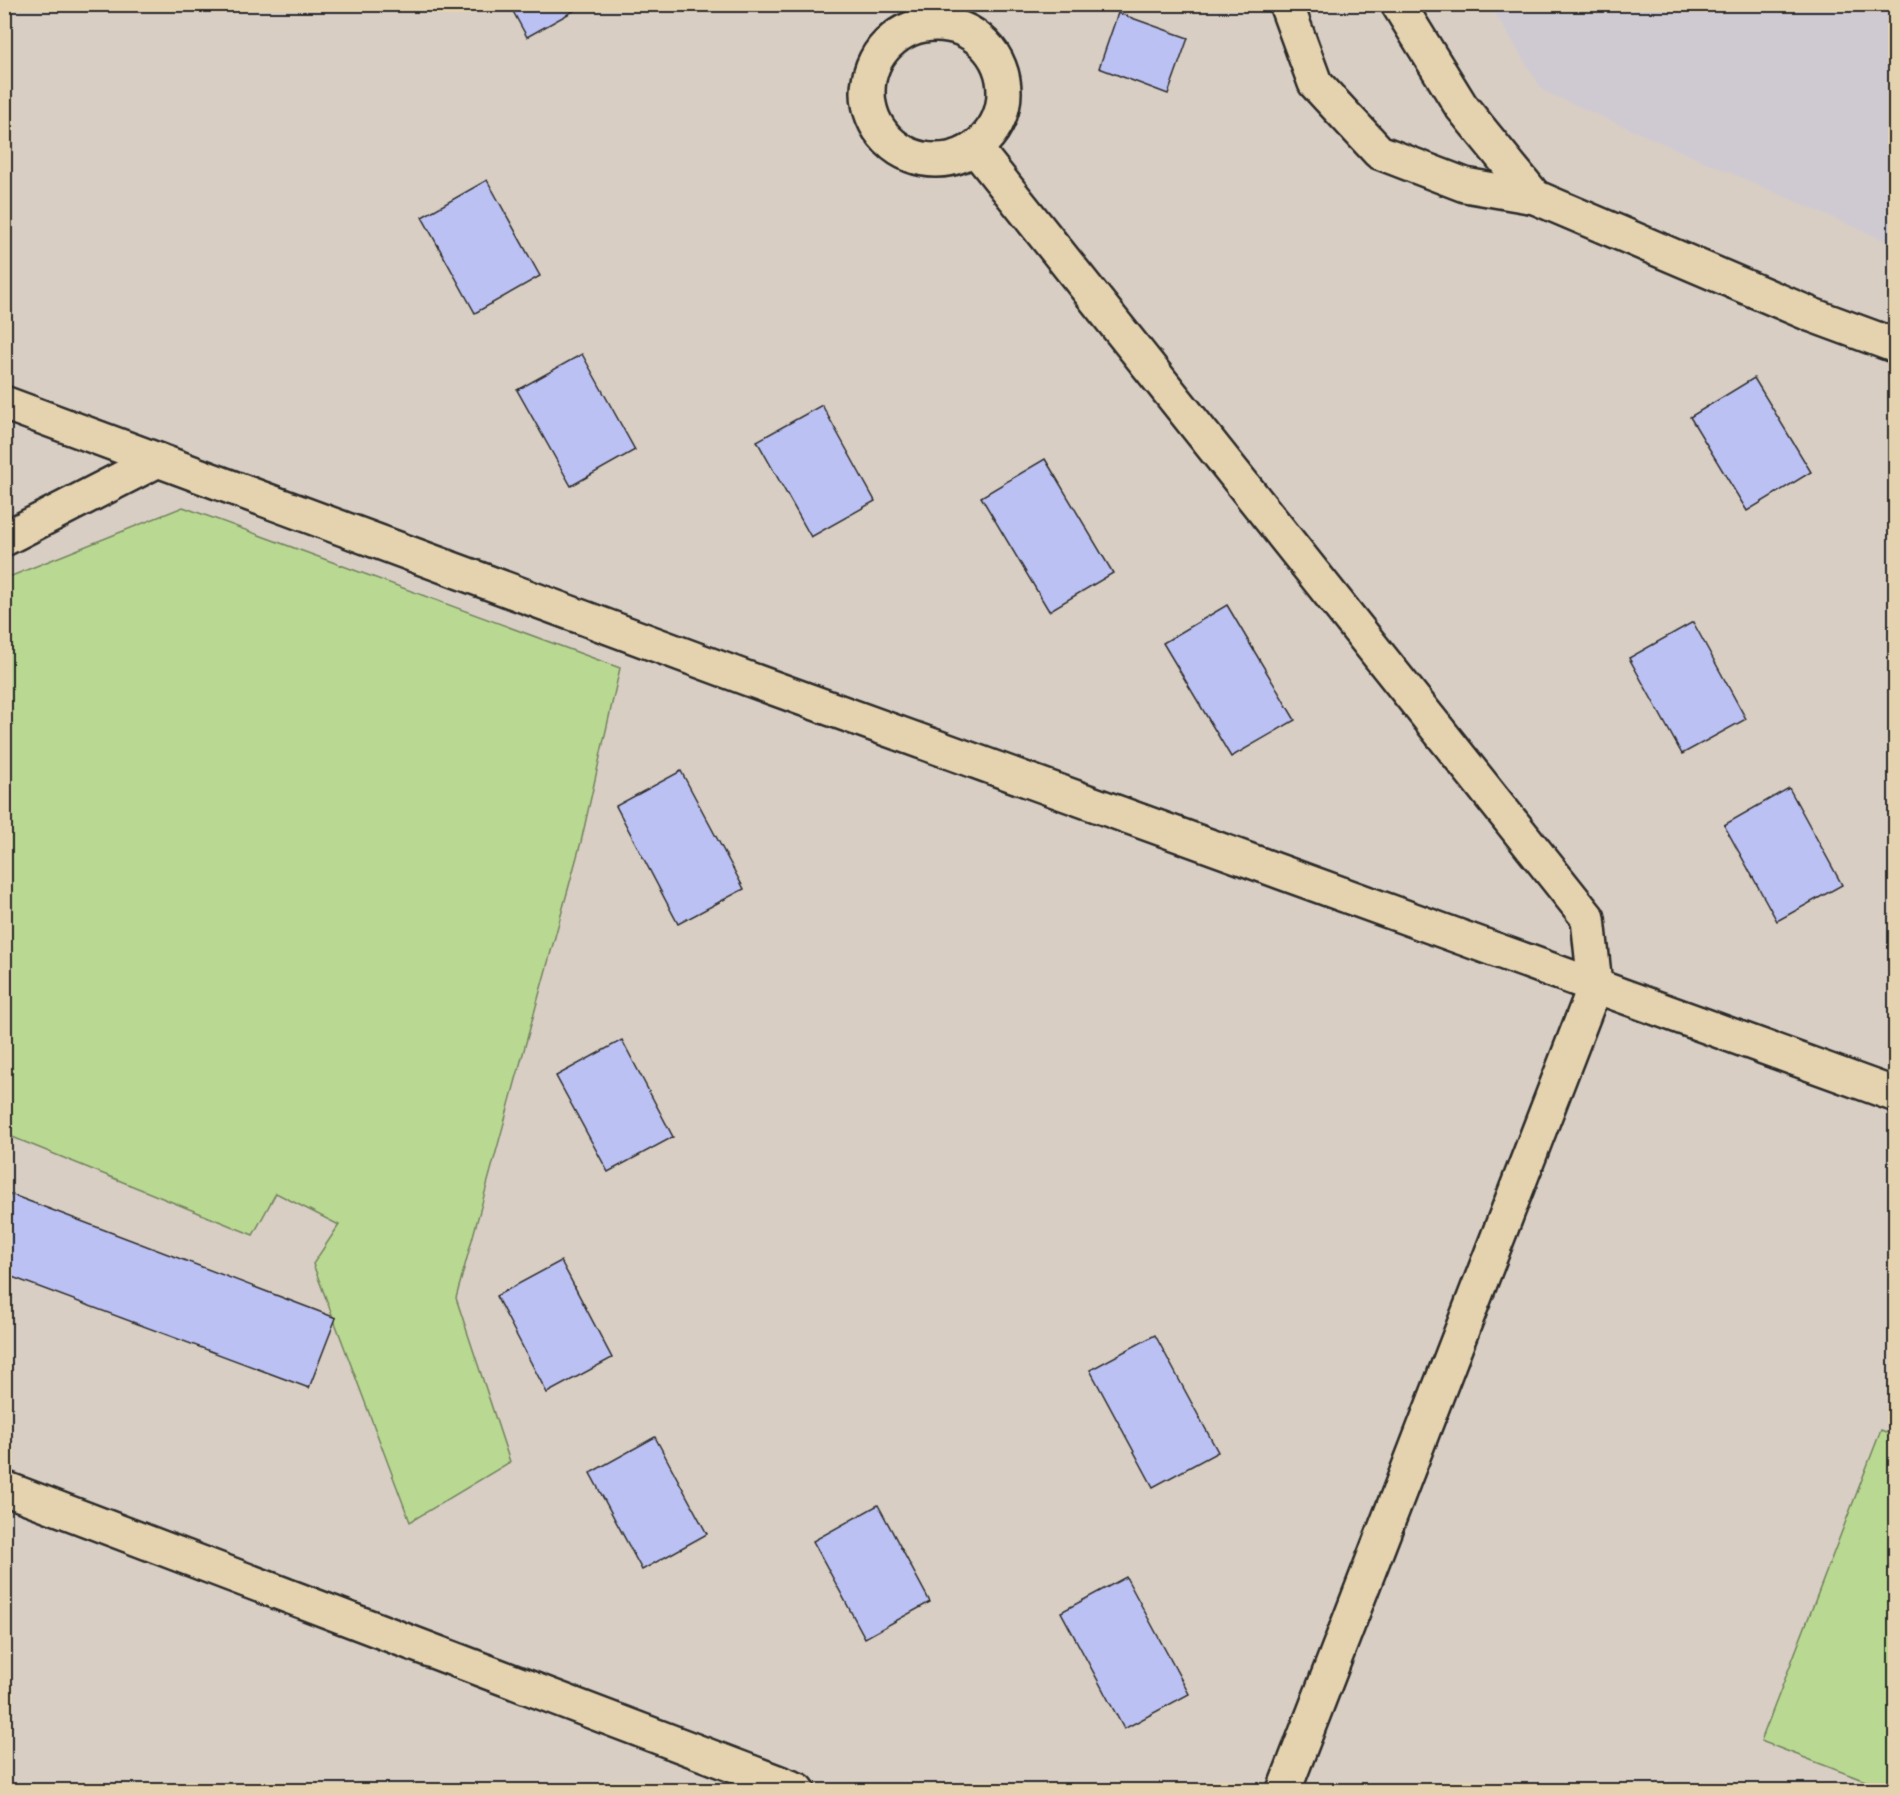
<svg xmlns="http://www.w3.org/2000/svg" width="1900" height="1795" font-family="'Playpen Sans',sans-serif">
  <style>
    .built { fill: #cfcad2 }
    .green { fill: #b9d992; stroke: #72825e; stroke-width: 1.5 }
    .building { fill: #bbc1f3; stroke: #2b2b2b; stroke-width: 1.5 }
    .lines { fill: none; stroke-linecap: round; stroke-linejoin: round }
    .minor-casing { stroke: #2b2b2b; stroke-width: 38 }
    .minor { stroke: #e5d3b0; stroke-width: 33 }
  </style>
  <rect width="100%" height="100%" fill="#d8cec4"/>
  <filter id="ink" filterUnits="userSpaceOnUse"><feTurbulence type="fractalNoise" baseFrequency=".0167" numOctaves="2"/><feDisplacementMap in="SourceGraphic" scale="12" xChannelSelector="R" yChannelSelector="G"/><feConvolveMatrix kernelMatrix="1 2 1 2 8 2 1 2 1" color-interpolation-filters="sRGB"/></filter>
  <g filter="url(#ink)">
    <polygon class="built" points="1490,5 1895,5 1895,245 1543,91"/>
    <g class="green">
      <polygon points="183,507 620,668 581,842 456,1298 510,1462 410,1522 313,1264 339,1225 276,1193 253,1235 5,1134 4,579"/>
      <polygon points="1881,1430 1896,1436 1895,1790 1889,1790 1761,1741"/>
    </g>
    <g class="building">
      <polygon points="509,4 586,4 527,37"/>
      <polygon points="1118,13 1188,38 1168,94 1099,68"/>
      <polygon points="487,180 540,276 475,313 422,217"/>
      <polygon points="582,354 635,450 571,486 517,390"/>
      <polygon points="1754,378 1811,472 1747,511 1690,417"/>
      <polygon points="822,405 875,501 811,537 757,441"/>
      <polygon points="1045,459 1113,573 1049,611 981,497"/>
      <polygon points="1227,605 1295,720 1231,757 1163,643"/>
      <polygon points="1693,622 1746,719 1682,754 1629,658"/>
      <polygon points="681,771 744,889 678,924 616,806"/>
      <polygon points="1789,788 1842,885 1777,921 1724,825"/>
      <polygon points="622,1040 673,1137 608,1172 556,1076"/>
      <polygon points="10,1194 336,1318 309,1388 4,1274 4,1208"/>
      <polygon points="561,1261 612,1358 547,1393 496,1296"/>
      <polygon points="1155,1335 1218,1452 1153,1487 1090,1370"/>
      <polygon points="655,1437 707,1534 642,1570 590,1473"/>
      <polygon points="878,1505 930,1602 865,1638 813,1541"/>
      <polygon points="1126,1577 1189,1694 1124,1729 1061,1612"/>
    </g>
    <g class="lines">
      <defs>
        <g id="minor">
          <polyline points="1286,4 1315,83 1379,152 1465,185 1535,197 1812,315 1896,346"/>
          <polyline points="1398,4 1461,106 1535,197"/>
          <circle cx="936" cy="92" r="68"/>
          <polyline points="975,148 1588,918 1595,986 1284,1790"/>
          <polyline points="4,403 746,678 1896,1095"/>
          <polyline points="4,539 158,460"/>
          <polyline points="4,1488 798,1790"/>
        </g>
      </defs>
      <use href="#minor" class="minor-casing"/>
      <use href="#minor" class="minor"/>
    </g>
  </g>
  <rect width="1900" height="1795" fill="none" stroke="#e5d3b0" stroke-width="24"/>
  <rect x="12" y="12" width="1876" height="1771" fill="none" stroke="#2b2b2b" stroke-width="2" filter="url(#ink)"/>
</svg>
